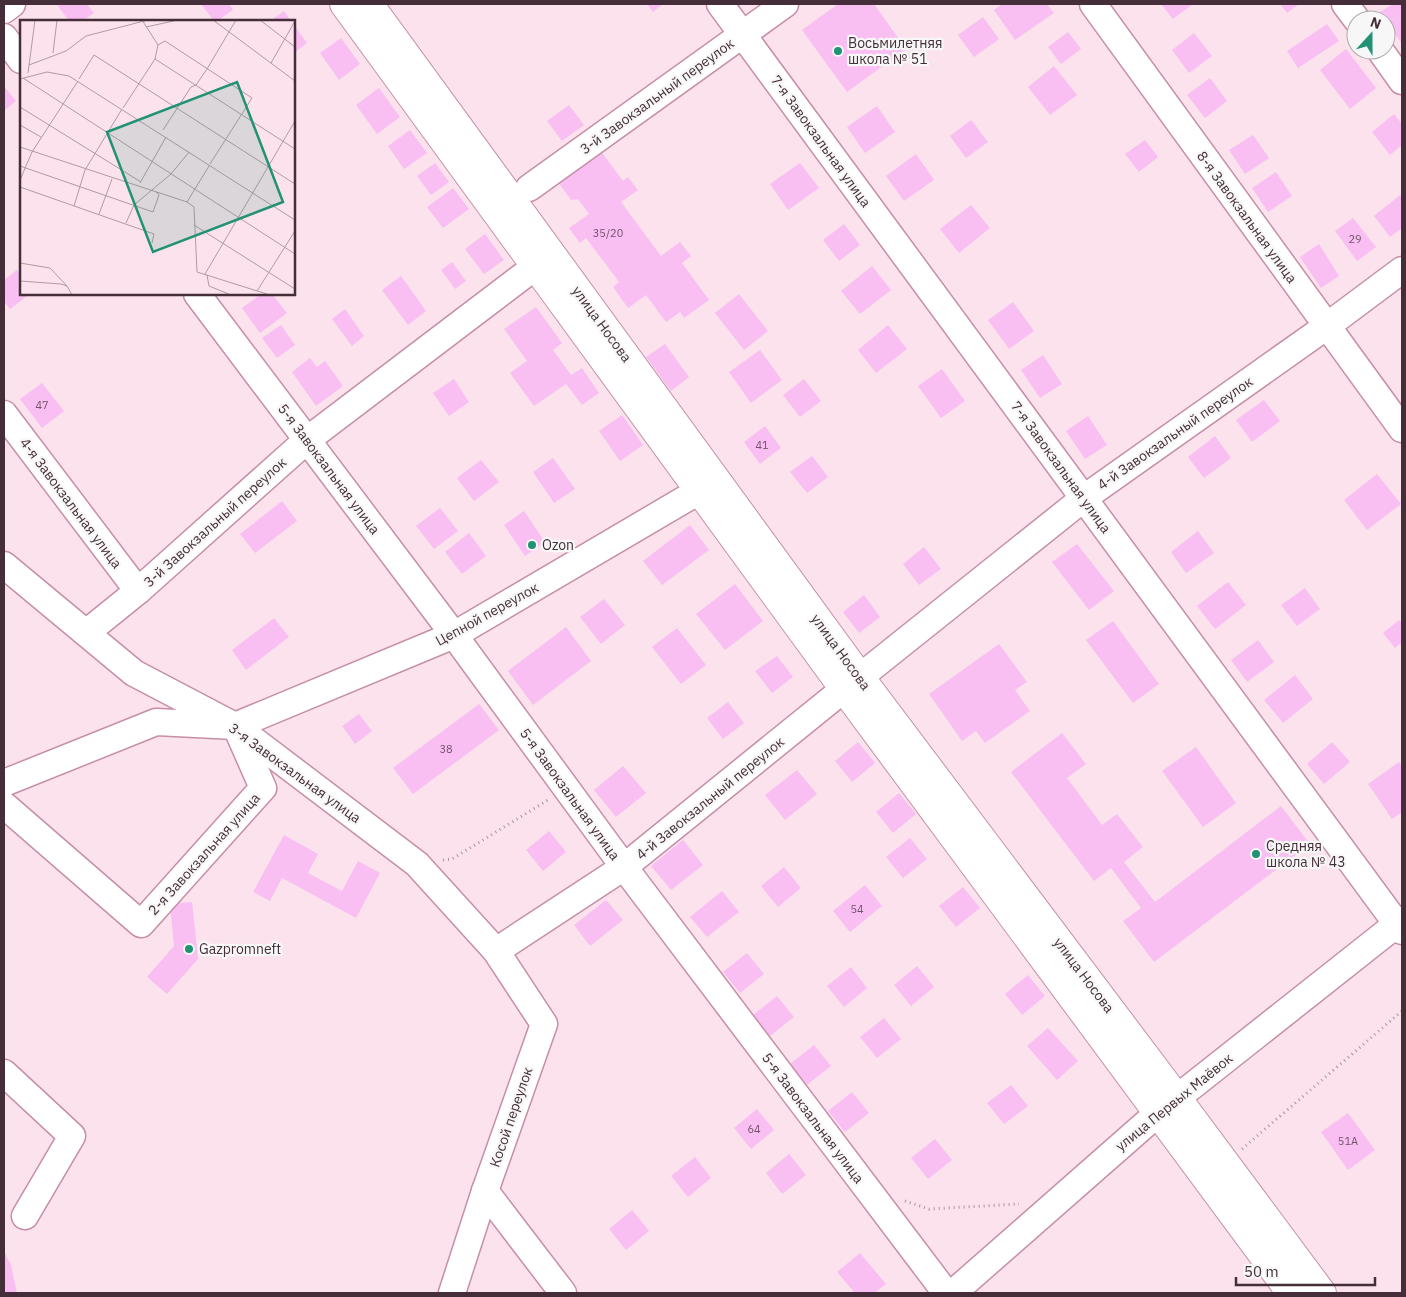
<svg xmlns="http://www.w3.org/2000/svg" width="1406" height="1297" font-family="'IBM Plex Sans',sans-serif">
  <style>
    .building { fill: #f9bff3 }
    .lines { fill: none; stroke-linecap: round; stroke-linejoin: round }
    .minor-casing { stroke: #c68ea8; stroke-width: 29 }
    .major-casing { stroke: #c68ea8; stroke-width: 30 }
    .path { stroke: #ab939e; stroke-width: 3; stroke-dasharray: 1 4; stroke-linecap: butt }
    .minor { stroke: #fff; stroke-width: 26 }
    .major { stroke: #fff; stroke-width: 28 }
    .poi-dot { fill: #219274; stroke: #f7f7f7; stroke-width: 2 }
    .labels { text-anchor: middle; dominant-baseline: central; stroke-width: 4.5; stroke-linejoin: round; paint-order: stroke }
    .number-label { font-size: 11px; fill: #725268 }
    .poi-label { font-size: 14px; fill: #452e39; stroke: #f7f7f7; text-anchor: start }
    .street-label { font-size: 14px; fill: #452e39; stroke: #f7f7f7 }
    .inset-road { fill: none; stroke: #b29aa5; stroke-width: 1 }
    .view { fill: #219274; fill-opacity: 0.15; stroke: #219274; stroke-width: 2.5 }
    .inset-edge { fill: none; stroke: #452e39; stroke-width: 2.5 }
  </style>
  <rect width="100%" height="100%" fill="#fbe2ed"/>
  <g class="building">
    <polygon points="61,4 87,4 94,13 82,21 69,21 58,6"/>
    <polygon points="201,4 229,4 233,10 217,21 214,21"/>
    <polygon points="647,4 663,4 653,12"/>
    <polygon points="838,4 874,4 906,49 847,92 802,30"/>
    <polygon points="1002,4 1047,4 1054,13 1015,40 994,10"/>
    <polygon points="1161,4 1193,4 1173,19"/>
    <polygon points="1280,4 1299,4 1287,13"/>
    <polygon points="1393,4 1402,4 1402,44 1380,12"/>
    <polygon points="284,11 291,21 270,21"/>
    <polygon points="983,17 999,39 974,57 958,35"/>
    <polygon points="1327,24 1339,41 1298,68 1287,51"/>
    <polygon points="294,25 307,43 294,53"/>
    <polygon points="1068,32 1081,49 1061,64 1048,47"/>
    <polygon points="1194,33 1212,56 1189,73 1172,50"/>
    <polygon points="341,38 360,64 339,80 320,53"/>
    <polygon points="1346,49 1376,88 1350,109 1320,70"/>
    <polygon points="1054,66 1077,95 1050,115 1028,87"/>
    <polygon points="1210,78 1227,101 1205,118 1187,95"/>
    <polygon points="4,86 16,101 4,111"/>
    <polygon points="379,88 400,117 377,134 356,105"/>
    <polygon points="569,105 584,125 562,141 547,121"/>
    <polygon points="877,106 895,132 865,153 847,127"/>
    <polygon points="1394,114 1402,124 1402,145 1390,155 1372,132"/>
    <polygon points="971,120 988,142 966,158 950,136"/>
    <polygon points="410,130 427,153 404,169 388,146"/>
    <polygon points="1253,135 1269,158 1245,174 1229,150"/>
    <polygon points="1145,140 1158,157 1139,172 1125,154"/>
    <polygon points="597,146 623,181 628,177 638,190 621,202 661,256 680,242 691,256 682,263 709,300 684,318 680,312 666,322 646,295 628,308 613,287 619,282 586,238 580,243 569,228 589,214 578,199 571,200 558,182"/>
    <polygon points="916,154 934,180 904,201 886,176"/>
    <polygon points="435,163 449,182 431,195 417,176"/>
    <polygon points="800,163 819,188 788,210 770,184"/>
    <polygon points="1276,172 1292,196 1268,212 1252,188"/>
    <polygon points="453,188 469,209 443,228 427,207"/>
    <polygon points="1400,195 1402,198 1402,228 1390,237 1374,216"/>
    <polygon points="971,205 990,228 959,253 940,229"/>
    <polygon points="1353,218 1376,247 1357,261 1335,231"/>
    <polygon points="844,224 860,245 839,261 823,240"/>
    <polygon points="485,234 504,260 484,274 465,249"/>
    <polygon points="1319,244 1339,276 1321,288 1300,257"/>
    <polygon points="452,262 466,281 455,289 441,270"/>
    <polygon points="872,266 891,290 860,314 841,291"/>
    <polygon points="17,270 21,275 21,294 30,294 10,309 4,301 4,280"/>
    <polygon points="401,276 426,311 408,325 382,290"/>
    <polygon points="261,294 272,294 287,313 260,333 242,308"/>
    <polygon points="739,294 768,331 744,350 715,313"/>
    <polygon points="1013,302 1034,331 1009,349 988,320"/>
    <polygon points="536,307 562,343 553,350 571,375 582,368 599,393 582,405 566,384 534,406 510,373 527,361 504,329"/>
    <polygon points="345,309 364,336 352,346 332,319"/>
    <polygon points="281,325 295,345 277,358 262,338"/>
    <polygon points="888,325 907,349 876,373 858,350"/>
    <polygon points="665,344 689,377 671,391 646,357"/>
    <polygon points="760,350 782,380 751,403 729,372"/>
    <polygon points="1043,355 1062,384 1040,398 1021,370"/>
    <polygon points="310,358 317,367 325,361 343,386 316,406 292,372"/>
    <polygon points="942,369 965,401 941,418 918,386"/>
    <polygon points="454,379 469,402 449,416 433,393"/>
    <polygon points="804,379 821,401 800,417 783,395"/>
    <polygon points="42,383 64,411 42,428 20,399"/>
    <polygon points="1264,400 1280,421 1252,442 1236,420"/>
    <polygon points="622,415 643,445 620,461 599,431"/>
    <polygon points="1088,416 1107,445 1085,459 1066,431"/>
    <polygon points="765,426 781,448 760,464 744,442"/>
    <polygon points="1215,436 1231,458 1204,478 1188,457"/>
    <polygon points="812,456 828,477 807,493 790,472"/>
    <polygon points="553,458 575,489 554,503 533,472"/>
    <polygon points="481,460 499,482 474,501 457,478"/>
    <polygon points="1377,474 1401,504 1367,530 1344,500"/>
    <polygon points="282,501 297,521 255,553 240,534"/>
    <polygon points="440,508 458,531 434,549 416,526"/>
    <polygon points="524,511 545,542 525,556 504,525"/>
    <polygon points="690,525 709,550 662,585 643,561"/>
    <polygon points="1198,531 1214,553 1186,573 1171,552"/>
    <polygon points="469,533 486,556 462,574 445,552"/>
    <polygon points="1077,544 1114,591 1089,610 1052,562"/>
    <polygon points="924,547 941,569 919,585 903,564"/>
    <polygon points="1228,582 1246,605 1215,629 1197,606"/>
    <polygon points="735,584 763,621 725,650 696,614"/>
    <polygon points="1305,588 1320,609 1297,626 1281,605"/>
    <polygon points="864,595 880,617 859,633 843,612"/>
    <polygon points="604,599 625,625 601,644 580,617"/>
    <polygon points="274,618 289,637 246,670 232,650"/>
    <polygon points="1399,620 1402,624 1402,642 1395,648 1383,633"/>
    <polygon points="1113,621 1159,684 1133,703 1086,640"/>
    <polygon points="566,627 591,661 533,705 508,671"/>
    <polygon points="677,628 706,665 681,684 652,647"/>
    <polygon points="1258,640 1274,662 1247,682 1231,660"/>
    <polygon points="999,644 1027,682 1015,690 1030,711 985,743 976,731 962,741 929,694"/>
    <polygon points="777,656 793,677 772,693 755,671"/>
    <polygon points="1295,675 1313,699 1283,723 1264,700"/>
    <polygon points="728,702 744,723 723,739 707,718"/>
    <polygon points="479,704 499,730 413,794 393,768"/>
    <polygon points="359,714 372,731 355,744 342,726"/>
    <polygon points="1062,733 1086,764 1067,778 1102,825 1117,814 1143,847 1124,862 1155,902 1281,806 1310,844 1154,962 1123,921 1141,908 1111,868 1094,881 1011,772"/>
    <polygon points="858,742 875,763 852,782 835,761"/>
    <polygon points="1332,742 1350,762 1324,784 1307,764"/>
    <polygon points="1196,747 1236,803 1203,827 1162,771"/>
    <polygon points="1399,762 1402,767 1402,812 1392,819 1368,784"/>
    <polygon points="623,766 646,793 616,817 594,790"/>
    <polygon points="797,770 817,794 785,820 765,795"/>
    <polygon points="899,793 916,814 893,833 876,812"/>
    <polygon points="549,831 566,852 543,871 526,850"/>
    <polygon points="284,835 318,854 308,873 342,891 358,861 380,873 356,918 282,878 270,901 253,892"/>
    <polygon points="910,838 927,859 903,878 886,857"/>
    <polygon points="683,840 703,865 671,890 651,866"/>
    <polygon points="784,867 801,888 778,907 761,886"/>
    <polygon points="865,885 882,906 850,932 833,911"/>
    <polygon points="963,887 980,908 956,927 939,906"/>
    <polygon points="722,891 739,912 707,937 690,917"/>
    <polygon points="606,900 623,920 590,946 574,925"/>
    <polygon points="192,902 198,959 167,994 147,977 174,946 170,904"/>
    <polygon points="747,953 764,974 740,993 723,972"/>
    <polygon points="917,966 934,987 911,1006 894,985"/>
    <polygon points="851,967 867,988 844,1007 827,986"/>
    <polygon points="1028,975 1045,996 1022,1015 1005,994"/>
    <polygon points="777,996 794,1017 770,1036 753,1015"/>
    <polygon points="884,1018 901,1039 877,1058 860,1037"/>
    <polygon points="1048,1028 1078,1061 1057,1080 1027,1046"/>
    <polygon points="814,1045 831,1066 807,1085 790,1064"/>
    <polygon points="1011,1085 1028,1106 1004,1124 987,1103"/>
    <polygon points="852,1092 869,1113 845,1132 828,1111"/>
    <polygon points="757,1109 774,1130 751,1149 734,1128"/>
    <polygon points="1348,1113 1375,1150 1348,1170 1321,1132"/>
    <polygon points="935,1139 952,1160 928,1179 911,1158"/>
    <polygon points="789,1154 806,1175 782,1194 766,1173"/>
    <polygon points="695,1157 711,1178 688,1197 671,1176"/>
    <polygon points="632,1210 649,1231 626,1250 609,1229"/>
    <polygon points="4,1251 11,1265 17,1293 4,1293"/>
    <polygon points="860,1253 886,1284 874,1293 855,1293 837,1272"/>
  </g>
  <g class="lines">
    <defs>
      <g id="minor">
        <polyline points="720,4 1402,931"/>
        <polyline points="1093,4 1402,429"/>
        <polyline points="1345,4 1357,20"/>
        <polyline points="4,10 12,4"/>
        <polyline points="4,37 21,60"/>
        <polyline points="1380,50 1402,81"/>
        <polyline points="529,188 785,4"/>
        <polyline points="197,294 454,635 624,867 946,1293"/>
        <polyline points="4,414 138,591"/>
        <polyline points="4,565 134,673 235,726 417,864 496,951 544,1024 485,1191 452,1293"/>
        <polyline points="86,633 138,591 307,440 536,266"/>
        <polyline points="860,677 1084,498 1327,326 1402,270"/>
        <polyline points="4,783 156,722 235,726 454,635 699,491"/>
        <polyline points="4,805 141,924 263,788 237,729"/>
        <polyline points="496,951 624,867 844,689"/>
        <polyline points="4,1073 72,1136 25,1216"/>
        <polyline points="485,1191 563,1293"/>
        <polyline points="953,1293 1158,1113 1402,920"/>
      </g>
      <g id="major">
        <polyline points="344,4 844,689 1291,1293"/>
        <polyline points="369,4 860,677 1177,1098 1322,1293"/>
      </g>
    </defs>
    <use href="#minor" class="minor-casing"/>
    <use href="#major" class="major-casing"/>
    <g class="path">
      <polyline points="443,860 452,859 548,800"/>
      <polyline points="1242,1149 1402,1011"/>
      <polyline points="905,1201 929,1209 1019,1204"/>
    </g>
    <use href="#minor" class="minor"/>
    <use href="#major" class="major"/>
  </g>
  <g class="poi-dot">
    <circle cx="838" cy="51" r="5"/>
    <circle cx="532" cy="545" r="5"/>
    <circle cx="1256" cy="854" r="5"/>
    <circle cx="189" cy="949" r="5"/>
  </g>
  <g class="labels">
    <g class="number-label">
      <text x="608" y="233">35/20</text>
      <text x="1355" y="239">29</text>
      <text x="42" y="405">47</text>
      <text x="762" y="445">41</text>
      <text x="446" y="749">38</text>
      <text x="857" y="909">54</text>
      <text x="754" y="1129">64</text>
      <text x="1348" y="1141">51А</text>
    </g>
    <g class="poi-label">
      <text x="848" y="43">Восьмилетняя<tspan x="848" dy="16">школа № 51</tspan></text>
      <text x="542" y="545">Ozon</text>
      <text x="1266" y="846">Средняя<tspan x="1266" dy="16">школа № 43</tspan></text>
      <text x="199" y="949">Gazpromneft</text>
    </g>
    <g class="street-label">
      <text transform="translate(657 96) rotate(-36)">3-й Завокзальный переулок</text>
      <text transform="translate(821 141) rotate(54)">7-я Завокзальная улица</text>
      <text transform="translate(1247 217) rotate(54)">8-я Завокзальная улица</text>
      <text transform="translate(602 324) rotate(54)">улица Носова</text>
      <text transform="translate(1175 433) rotate(-35)">4-й Завокзальный переулок</text>
      <text transform="translate(1061 467) rotate(54)">7-я Завокзальная улица</text>
      <text transform="translate(329 469) rotate(53)">5-я Завокзальная улица</text>
      <text transform="translate(71 503) rotate(53)">4-я Завокзальная улица</text>
      <text transform="translate(215 522) rotate(-42)">3-й Завокзальный переулок</text>
      <text transform="translate(487 614) rotate(-29)">Цепной переулок</text>
      <text transform="translate(841 652) rotate(54)">улица Носова</text>
      <text transform="translate(295 773) rotate(36)">3-я Завокзальная улица</text>
      <text transform="translate(570 794) rotate(54)">5-я Завокзальная улица</text>
      <text transform="translate(710 798) rotate(-39)">4-й Завокзальный переулок</text>
      <text transform="translate(204 854) rotate(-48)">2-я Завокзальная улица</text>
      <text transform="translate(1084 975) rotate(53)">улица Носова</text>
      <text transform="translate(1174 1102) rotate(-39)">улица Первых Маёвок</text>
      <text transform="translate(511 1117) rotate(-71)">Косой переулок</text>
      <text transform="translate(813 1118) rotate(53)">5-я Завокзальная улица</text>
    </g>
  </g>
  <g transform="translate(20 20)">
    <rect width="275" height="275" fill="#fbe2ed"/>
    <path class="inset-road" d="M122,0L138,25M193,0L275,61M240,0L275,27M126,7L158,0M33,33L37,0M135,39L275,129M251,43L275,1M9,45L46,31L66,16L128,0M8,53L15,0M3,58L275,234M0,59L27,52L49,56L275,200M59,59L74,35L275,164M0,87L121,162M103,88L135,39L138,25L145,21L232,78L190,144M0,105L21,117M143,110L171,67L176,65L187,49L216,0M0,127L167,182L174,187L177,252L250,275M0,146L133,192L139,175L136,172M0,160L12,132L58,61M120,163L146,117M0,167L134,214L132,223M167,182L189,146M54,186L65,150L102,89M79,194L92,159M106,203L114,185L151,154L169,132M174,205L275,269M0,243L30,248L47,266M185,254L275,101M187,255L189,266L211,275M0,261L41,264L47,266L52,275M237,271L275,211"/>
    <path class="view" d="M217,62L263,182L133,232L87,112Z"/>
    <rect width="275" height="275" class="inset-edge"/>
  </g>
  <rect width="1406" height="1297" fill="none" stroke="#452e39" stroke-width="10"/>
  <g transform="translate(1371 35) rotate(21)"><circle r="24" fill="#f7f7f7" stroke="#b0a7ab"/>
  <path d="M0-4L9 19L0 12L-9 19Z" fill="#219274"/>
  <text y="-8" font-size="14" font-weight="bold" text-anchor="middle" fill="#452e39">N</text>
  </g>
  <path d="M1236 1277v8h139v-8" fill="none" stroke="#452e39" stroke-width="2.5"/>
  <text x="1244" y="1277" font-size="15" fill="#452e39" stroke="#f7f7f7" stroke-width="4" paint-order="stroke">50 m</text>
</svg>
